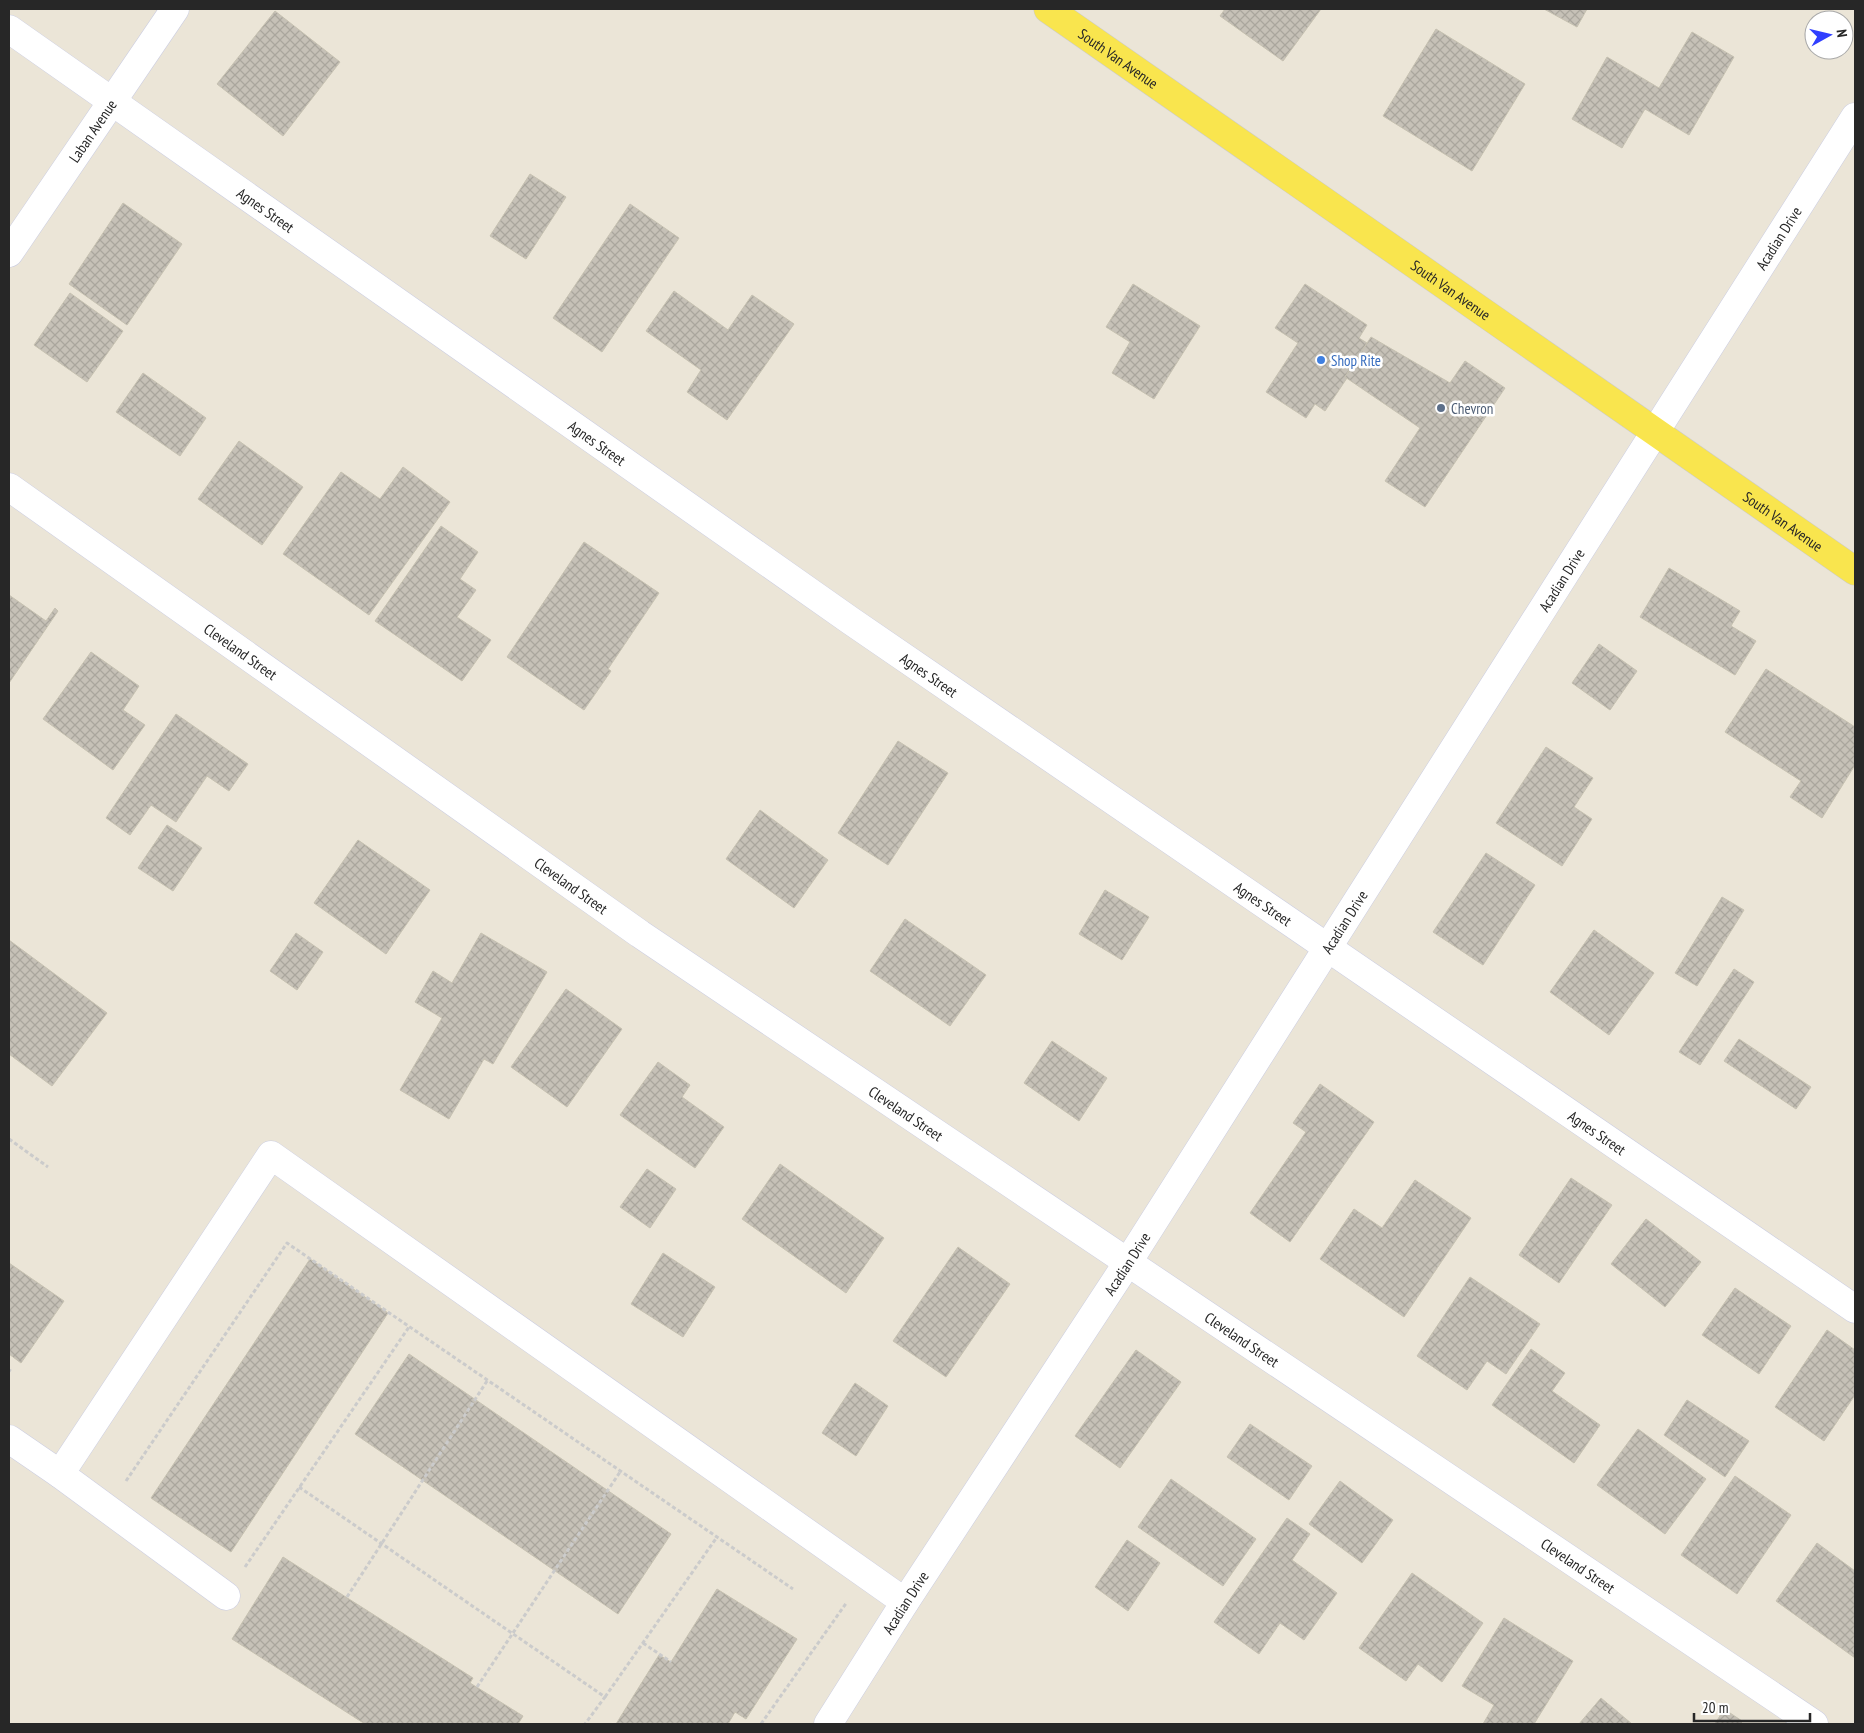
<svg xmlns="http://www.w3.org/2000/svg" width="1864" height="1733" font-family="'PT Sans Narrow',sans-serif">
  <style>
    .building { fill: url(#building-cross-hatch); stroke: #c6c1b1 }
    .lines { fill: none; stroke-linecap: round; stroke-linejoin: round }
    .minor-casing { stroke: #cccee2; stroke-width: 29 }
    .major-casing { stroke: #cbcbcb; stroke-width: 29 }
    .path { stroke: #cbcbcb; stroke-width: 3; stroke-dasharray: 4 2.5; stroke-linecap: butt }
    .minor { stroke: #fff; stroke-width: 28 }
    .major { stroke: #f9e54e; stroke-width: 28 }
    .shop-dot { fill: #3f7fe0; stroke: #fff; stroke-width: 2 }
    .service-dot { fill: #5c6f8a; stroke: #fff; stroke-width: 2 }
    .labels { text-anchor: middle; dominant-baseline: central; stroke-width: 5; stroke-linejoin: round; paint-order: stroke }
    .street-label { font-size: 15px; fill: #272727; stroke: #fff }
    .shop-label { font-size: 15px; fill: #366cbe; stroke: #fff; text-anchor: start }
    .service-label { font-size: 15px; fill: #4e5e75; stroke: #fff; text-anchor: start }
  </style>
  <defs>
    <pattern id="building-cross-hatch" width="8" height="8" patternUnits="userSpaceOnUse" patternTransform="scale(1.25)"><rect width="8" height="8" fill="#c6c1b7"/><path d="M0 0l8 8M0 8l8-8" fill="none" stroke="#aaa69d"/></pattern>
  </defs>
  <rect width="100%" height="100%" fill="#ebe5d7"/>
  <g class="building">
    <polygon points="1225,9 1321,9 1283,61 1220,16"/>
    <polygon points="1544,9 1587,9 1577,27"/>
    <polygon points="275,11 340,62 283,136 217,84"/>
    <polygon points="1436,29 1525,84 1472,171 1383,116"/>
    <polygon points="1692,32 1734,57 1689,135 1645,109 1622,148 1572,119 1607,57 1659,88"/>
    <polygon points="530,174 566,197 526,259 490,236"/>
    <polygon points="123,203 182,244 127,325 69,284"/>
    <polygon points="630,204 679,238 602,352 553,318"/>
    <polygon points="1133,284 1200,326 1154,399 1112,373 1130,342 1106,327"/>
    <polygon points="1305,284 1367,325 1359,338 1367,343 1345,377 1347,378 1325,411 1315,404 1306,418 1266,392 1298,343 1275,328"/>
    <polygon points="674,291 728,330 752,295 794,324 727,420 687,392 701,370 646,331"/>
    <polygon points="70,293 123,331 87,382 34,345"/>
    <polygon points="1371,337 1450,383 1465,361 1505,388 1425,507 1385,481 1420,428 1345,377"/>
    <polygon points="143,373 206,418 180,456 116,412"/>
    <polygon points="239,441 303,487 262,545 198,499"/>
    <polygon points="403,467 450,502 369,615 283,554 341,472 380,499"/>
    <polygon points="441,526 478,552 460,579 476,590 457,617 491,640 462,681 375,621"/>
    <polygon points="584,542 659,593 608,669 611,671 584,710 507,657"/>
    <polygon points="1669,568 1740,611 1731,626 1756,641 1735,675 1640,617"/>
    <polygon points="9,595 46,621 55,608 58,611 9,683"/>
    <polygon points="1599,644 1637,671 1610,710 1572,683"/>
    <polygon points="91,652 139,686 123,710 145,725 113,770 43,719"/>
    <polygon points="1766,669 1855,727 1855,765 1822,818 1790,797 1801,781 1725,732"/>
    <polygon points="176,714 248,764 229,791 207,776 176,822 151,805 130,835 106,818"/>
    <polygon points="898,741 948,773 888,865 838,833"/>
    <polygon points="1546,747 1593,778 1574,807 1592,819 1562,866 1496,823"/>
    <polygon points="760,810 828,860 794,908 726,859"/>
    <polygon points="167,825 202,848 173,891 138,868"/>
    <polygon points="358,840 430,890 386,954 314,903"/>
    <polygon points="1486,853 1535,885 1483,965 1433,932"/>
    <polygon points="1105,890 1149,917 1122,960 1079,934"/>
    <polygon points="1722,897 1744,910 1697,986 1675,973"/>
    <polygon points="905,919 986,975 950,1026 870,971"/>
    <polygon points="1594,930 1654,973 1609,1035 1550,992"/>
    <polygon points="296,933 323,952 297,990 270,971"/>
    <polygon points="481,933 547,972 493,1064 484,1059 449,1119 400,1090 442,1018 415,1002 433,971 452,983"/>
    <polygon points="9,940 107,1013 52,1086 9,1054"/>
    <polygon points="1734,969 1754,982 1700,1065 1679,1052"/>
    <polygon points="566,989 622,1029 567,1107 511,1067"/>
    <polygon points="1739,1039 1811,1087 1796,1109 1724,1061"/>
    <polygon points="1052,1041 1107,1078 1079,1121 1024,1083"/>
    <polygon points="658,1062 690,1085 682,1097 724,1127 695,1168 620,1115"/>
    <polygon points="1320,1084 1374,1122 1290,1242 1250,1213 1306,1132 1293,1123"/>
    <polygon points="780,1164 884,1238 846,1293 742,1219"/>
    <polygon points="647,1169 676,1189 650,1228 620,1207"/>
    <polygon points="1571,1178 1612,1205 1559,1283 1519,1255"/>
    <polygon points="1415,1180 1471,1218 1404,1317 1320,1259 1354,1209 1382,1228"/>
    <polygon points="1646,1219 1701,1262 1665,1307 1611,1264"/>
    <polygon points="958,1247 1010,1284 946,1377 893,1341"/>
    <polygon points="663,1253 715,1287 683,1337 631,1304"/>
    <polygon points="310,1259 388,1313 231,1552 151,1498"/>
    <polygon points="9,1263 64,1301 21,1363 9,1354"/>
    <polygon points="1470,1277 1540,1324 1506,1374 1487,1361 1467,1390 1417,1356"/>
    <polygon points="1735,1288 1791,1326 1759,1374 1702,1335"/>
    <polygon points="1827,1330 1855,1350 1855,1395 1824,1441 1775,1407"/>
    <polygon points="1531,1349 1565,1373 1552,1391 1600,1425 1574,1463 1492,1405"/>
    <polygon points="1136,1350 1181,1382 1120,1468 1075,1436"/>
    <polygon points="409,1354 671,1534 618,1614 355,1434"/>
    <polygon points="855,1383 888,1406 856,1456 822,1433"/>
    <polygon points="1687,1400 1749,1441 1725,1477 1664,1435"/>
    <polygon points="1250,1424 1312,1466 1289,1500 1227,1457"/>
    <polygon points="1638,1429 1706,1479 1665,1534 1597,1485"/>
    <polygon points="1735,1476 1791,1515 1737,1594 1681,1555"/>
    <polygon points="1171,1479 1256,1539 1223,1586 1138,1527"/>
    <polygon points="1340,1481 1393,1520 1362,1563 1309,1524"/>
    <polygon points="1287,1518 1310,1534 1292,1560 1337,1593 1304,1640 1280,1623 1259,1654 1214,1622"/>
    <polygon points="1127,1540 1160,1563 1128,1611 1095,1587"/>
    <polygon points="1817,1543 1855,1571 1855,1658 1776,1601"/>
    <polygon points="283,1557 473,1678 470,1683 523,1716 518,1724 365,1724 232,1639"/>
    <polygon points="1412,1573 1483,1623 1442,1682 1418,1664 1406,1681 1359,1648"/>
    <polygon points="717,1589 797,1639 746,1719 735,1712 728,1724 616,1724 659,1655 671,1662"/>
    <polygon points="1504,1618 1573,1661 1534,1724 1483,1724 1494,1705 1462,1686"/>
    <polygon points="1601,1698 1632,1724 1579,1724"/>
    <polygon points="1724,1709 1742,1721 1741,1724 1715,1724"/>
  </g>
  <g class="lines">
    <defs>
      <g id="minor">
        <path id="s1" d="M9,29L851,621L1855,1309"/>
        <path id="s2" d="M9,253L175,9"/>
        <path id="s3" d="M9,487L640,934L1814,1724"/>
        <polyline points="9,1439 60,1474 271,1155 905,1602"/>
        <polyline points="60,1474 226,1596"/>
        <path id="s4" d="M828,1724L905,1602L1128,1262L1855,117"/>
      </g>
      <g id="major">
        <path id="s5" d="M1048,9L1855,571"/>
      </g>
    </defs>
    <use href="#minor" class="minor-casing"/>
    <use href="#major" class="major-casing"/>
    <g class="path">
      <polyline points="9,1139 48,1167"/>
      <polyline points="9,1370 11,1371"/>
      <polyline points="126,1481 287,1243 793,1589"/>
      <polyline points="299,1487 605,1697 585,1724"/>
      <polyline points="245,1567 409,1327"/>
      <polyline points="347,1597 487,1381"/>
      <polyline points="643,1643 671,1662"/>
      <polyline points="477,1687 620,1472"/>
      <polyline points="605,1697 717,1537"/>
      <polyline points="761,1724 847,1602"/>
    </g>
    <use href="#minor" class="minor"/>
    <use href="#major" class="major"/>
  </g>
  <circle class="shop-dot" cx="1321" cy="360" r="5"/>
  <circle class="service-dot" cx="1441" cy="408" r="5"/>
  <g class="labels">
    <g class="street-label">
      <text stroke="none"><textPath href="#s5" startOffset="86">South Van Avenue</textPath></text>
      <text stroke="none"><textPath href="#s2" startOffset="148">Laban Avenue</textPath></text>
      <text stroke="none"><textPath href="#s1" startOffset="314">Agnes Street</textPath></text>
      <text stroke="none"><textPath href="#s4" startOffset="1764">Acadian Drive</textPath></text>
      <text stroke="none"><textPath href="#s5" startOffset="491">South Van Avenue</textPath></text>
      <text stroke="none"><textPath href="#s1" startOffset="719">Agnes Street</textPath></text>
      <text stroke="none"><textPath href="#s5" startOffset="896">South Van Avenue</textPath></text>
      <text stroke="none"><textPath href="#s4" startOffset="1359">Acadian Drive</textPath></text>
      <text stroke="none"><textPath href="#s3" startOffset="284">Cleveland Street</textPath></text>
      <text stroke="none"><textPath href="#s1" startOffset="1124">Agnes Street</textPath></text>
      <text stroke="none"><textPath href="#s3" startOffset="689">Cleveland Street</textPath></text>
      <text stroke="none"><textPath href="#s1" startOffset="1529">Agnes Street</textPath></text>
      <text stroke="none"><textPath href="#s4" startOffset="954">Acadian Drive</textPath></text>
      <text stroke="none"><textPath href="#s3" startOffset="1094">Cleveland Street</textPath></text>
      <text stroke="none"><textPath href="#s1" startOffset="1934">Agnes Street</textPath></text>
      <text stroke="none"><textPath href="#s4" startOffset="549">Acadian Drive</textPath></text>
      <text stroke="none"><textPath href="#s3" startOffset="1499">Cleveland Street</textPath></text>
      <text stroke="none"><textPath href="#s3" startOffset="1904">Cleveland Street</textPath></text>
      <text stroke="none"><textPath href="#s4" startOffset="144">Acadian Drive</textPath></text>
    </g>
    <g class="shop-label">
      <text x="1331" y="360">Shop Rite</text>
    </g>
    <g class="service-label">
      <text x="1451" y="408">Chevron</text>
    </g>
  </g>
  <rect width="1864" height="1733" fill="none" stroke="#272727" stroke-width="20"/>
  <g transform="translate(1829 35) rotate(82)"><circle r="24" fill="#ffffff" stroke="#a9a9a9"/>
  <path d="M0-4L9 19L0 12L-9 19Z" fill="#303fff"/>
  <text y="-8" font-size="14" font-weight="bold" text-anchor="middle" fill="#272727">N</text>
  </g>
  <path d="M1694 1713v8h116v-8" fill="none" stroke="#272727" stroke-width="2.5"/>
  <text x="1702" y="1713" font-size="15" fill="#272727" stroke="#ffffff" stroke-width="4" paint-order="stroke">20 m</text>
</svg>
